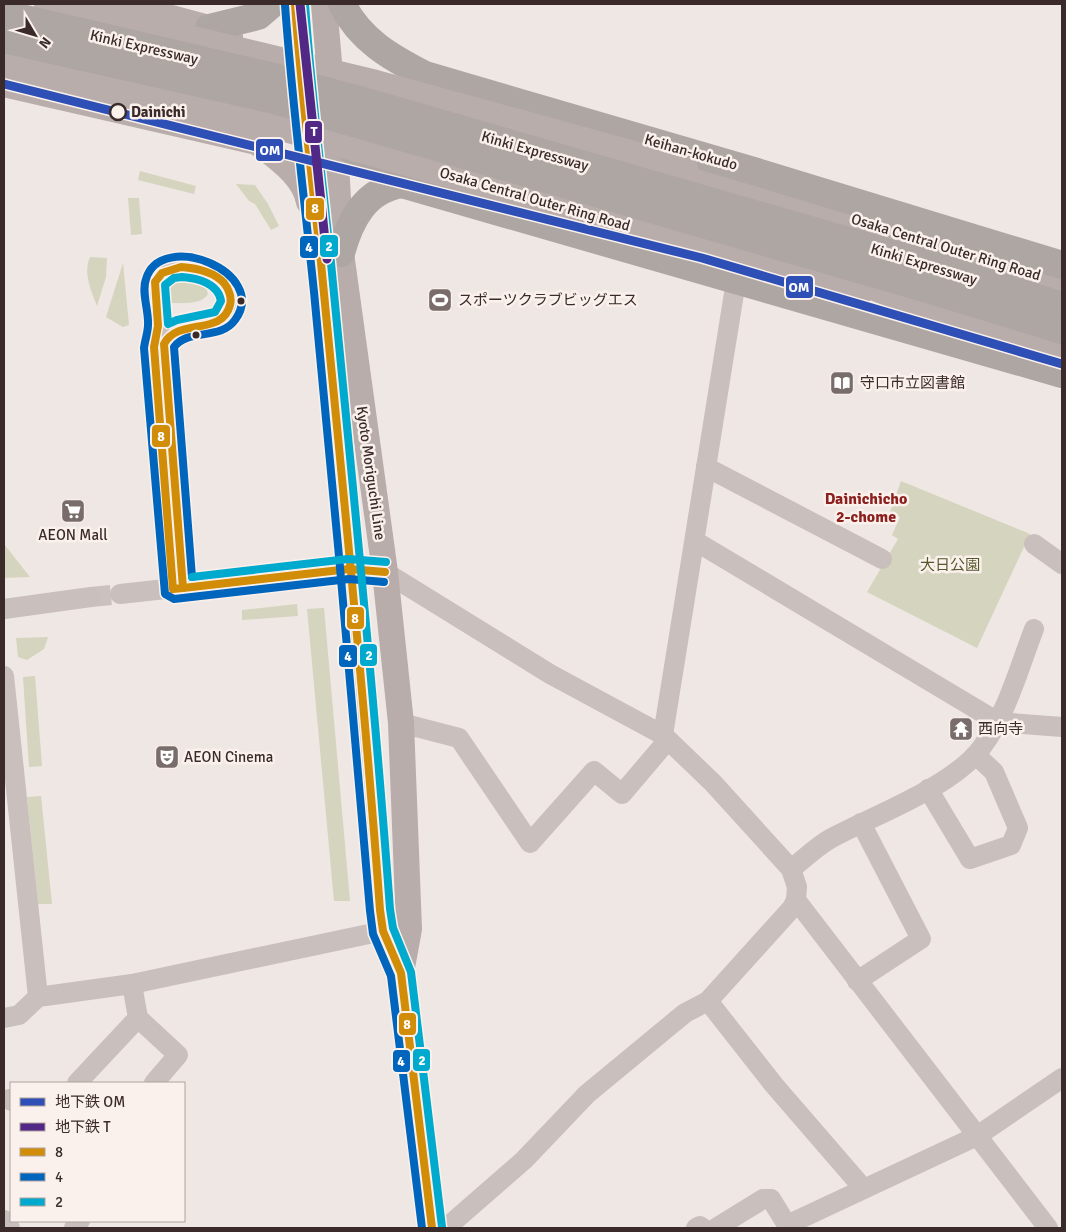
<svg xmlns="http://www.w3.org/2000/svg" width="1066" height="1232" font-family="Signika,'Noto Sans JP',sans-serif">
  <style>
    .green { fill: #d5d4be }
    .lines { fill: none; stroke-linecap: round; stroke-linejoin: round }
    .minor-tunnel { stroke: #cbc1bf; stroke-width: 20; stroke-dasharray: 20 10; stroke-linecap: butt }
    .minor { stroke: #c9bfbc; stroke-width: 20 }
    .major { stroke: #b8adab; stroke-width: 26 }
    .highway { stroke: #aea6a3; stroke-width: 28 }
    .major-bridge { stroke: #b8adab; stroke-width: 26 }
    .highway-bridge { stroke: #aea6a3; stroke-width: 28 }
    .bus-1-casing { stroke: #fbf1ec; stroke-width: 11 }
    .bus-2-casing { stroke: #fbf1ec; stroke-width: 11 }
    .bus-3-casing { stroke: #fbf1ec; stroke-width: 11 }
    .bus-1 { stroke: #d18d08; stroke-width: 8 }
    .bus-2 { stroke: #0065bd; stroke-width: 8 }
    .bus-3 { stroke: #00a9ce; stroke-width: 8 }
    .metro-1-casing { stroke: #fbf1ec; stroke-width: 12 }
    .metro-2-casing { stroke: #fbf1ec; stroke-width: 12 }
    .metro-1 { stroke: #2e4fb5; stroke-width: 9 }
    .metro-2 { stroke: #522886; stroke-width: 9 }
    .stop-dot { fill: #fbf1ec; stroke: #3a2b2a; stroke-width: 2.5 }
    .bus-dot { fill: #3a2b2a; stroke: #fbf1ec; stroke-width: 2 }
    .labels { text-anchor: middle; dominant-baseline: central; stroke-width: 5; stroke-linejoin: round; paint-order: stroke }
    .street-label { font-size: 15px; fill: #3a2b2a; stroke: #fbf1ec }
    .stop-label { font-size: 15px; font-weight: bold; fill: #3a2b2a; stroke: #fbf1ec; text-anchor: start }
    .poi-label { font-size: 15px; fill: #3a2b2a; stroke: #fbf1ec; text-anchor: start }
    .park-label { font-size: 15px; fill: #54592c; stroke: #fbf1ec }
    .neighbourhood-label { font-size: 16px; font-weight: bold; fill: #8c201f; stroke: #fbf1ec }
    .line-badge { stroke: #fbf1ec; stroke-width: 2 }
    .badge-label { font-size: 14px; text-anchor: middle; font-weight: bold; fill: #fff }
  </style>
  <rect width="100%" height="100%" fill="#efe7e4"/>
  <g class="green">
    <polygon points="140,171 196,186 194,194 138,180"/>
    <polygon points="236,184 255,185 268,204 279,226 271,230 255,204 249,201"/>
    <polygon points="128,198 139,198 142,234 131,235"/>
    <path d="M90,257L107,258L106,277L97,306C91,290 83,273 90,257Z"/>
    <polygon points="123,263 129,325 123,327 106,317"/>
    <path d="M186,279C195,280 206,283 208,294C202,305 181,303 170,303L166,300L167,286L175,280Z"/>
    <polygon points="901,481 1030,534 977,648 867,592 898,539 892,535 900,517 890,512"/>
    <polygon points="4,544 30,577 4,578"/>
    <polygon points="297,604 298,616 242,620 242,610"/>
    <polygon points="323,608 324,608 350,901 334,901 307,609"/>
    <polygon points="48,637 44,649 27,660 18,657 16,638"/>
    <polygon points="35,676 42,766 29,767 23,677"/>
    <polygon points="41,796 52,904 38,904 27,797"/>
  </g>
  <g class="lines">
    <polyline class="minor-tunnel" points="91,597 120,594"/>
    <g class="minor">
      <polyline points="706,467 882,559"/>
      <polyline points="695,541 998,722 1062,727"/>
      <polyline points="1034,544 1062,564"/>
      <path d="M173,589L155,362L154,347L158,326L155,282C157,279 159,275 162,273C181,257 234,274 231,302C227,339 177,315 165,342C163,347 164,356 164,362L183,588"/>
      <polyline points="120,594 349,569 385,572 550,674 663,735 713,783 791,869 797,887 796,900 1048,1228"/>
      <polyline points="4,609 91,597"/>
      <polyline points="4,676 38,997"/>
      <polyline points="401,723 459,738 530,843 594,771 622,794 667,741"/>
      <polyline points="663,735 736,281"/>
      <polyline points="928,789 970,859 1011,845 1018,828 994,772 976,755"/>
      <path d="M791,869C804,859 816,847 830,839C874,815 953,787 982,747C1007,713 1019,668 1034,629"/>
      <polyline points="857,981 921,939 861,823"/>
      <polyline points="708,1001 774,1085 863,1188"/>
      <polyline points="4,1018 19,1015 38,997 132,984 383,931 397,930"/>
      <polyline points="138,1018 178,1055 154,1083"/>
      <polyline points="77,1083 138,1018 132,984"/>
      <polyline points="9,1099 11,1101"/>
      <polyline points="4,1220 10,1228"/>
      <polyline points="74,1228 80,1221"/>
      <polyline points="446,1228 524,1160 587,1094 685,1013 708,1001 792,908 796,900"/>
      <polyline points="696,1228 700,1226 703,1228"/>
      <polyline points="716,1228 763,1199 771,1199 787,1225 977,1136 1062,1078"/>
    </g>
    <g class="major">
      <polyline points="119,4 209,28 230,37"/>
      <polyline points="324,4 333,109 341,253 385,572 401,723 409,929 401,973"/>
      <path d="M4,84L257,142C277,158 304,175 309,202"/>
      <polyline points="303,113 320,254 366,726 380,910 383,931 401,973 432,1228"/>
      <polyline points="685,168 787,199"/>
      <polyline points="761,205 883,228"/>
      <polyline points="867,223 1062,284"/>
      <polyline points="661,234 859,294"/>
      <polyline points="841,275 959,321"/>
      <polyline points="943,317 1062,351"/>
    </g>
    <g class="highway">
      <polyline points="295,4 301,87"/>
      <path d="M342,4C360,40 390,57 425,75L757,172L1062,265"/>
      <polyline points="209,28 258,16 272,4"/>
      <polyline points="349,148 402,184 1062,374"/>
      <path d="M341,253C350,220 365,190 402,184"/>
      <polyline points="938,267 1062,306"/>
      <polyline points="931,290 1062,330"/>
    </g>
    <g class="major-bridge">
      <polyline points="47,4 376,83 685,168"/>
      <polyline points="4,60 267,124 661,234"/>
    </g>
    <g class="highway-bridge">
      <polyline points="4,14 278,78 363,101 938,267"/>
      <polyline points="4,39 274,100 931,290"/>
    </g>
    <defs>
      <g id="bus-1">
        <path d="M295,4C301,91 312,177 321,263C342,479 364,694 380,910L383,931L401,973L432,1228"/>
        <path d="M181,267C196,268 213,271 224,283C229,289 232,298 230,305C222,337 178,317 164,344L183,588L173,589L154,347L158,326L155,282L162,273Z"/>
        <polyline points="183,588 349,569 385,572"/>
      </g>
      <g id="bus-2">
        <path d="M285,5C292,101 304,196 314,292C334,498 353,705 370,911L373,934L391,976L422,1228"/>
        <path d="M192,577L174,347C188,328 220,341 235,320C270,272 161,229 146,279C141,292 149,311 148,325C148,332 145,340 144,348L165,594L174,599L349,579L384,582"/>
      </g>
      <g id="bus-3">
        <path d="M305,4C311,90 322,176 331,263C352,478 374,693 390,909L393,928L411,972L442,1227"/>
        <path d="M182,277C197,278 218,283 221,301L215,312L177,320L168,324L165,285L174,278Z"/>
        <polyline points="192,577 348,559 386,562"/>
      </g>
    </defs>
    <use href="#bus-1" class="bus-1-casing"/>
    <use href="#bus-2" class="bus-2-casing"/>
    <use href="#bus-3" class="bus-3-casing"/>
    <use href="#bus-1" class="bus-1"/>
    <use href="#bus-2" class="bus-2"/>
    <use href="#bus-3" class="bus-3"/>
    <defs>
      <polyline id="metro-1" points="4,84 702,258 1062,364"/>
      <polyline id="metro-2" points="300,4 327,259"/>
    </defs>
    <use href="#metro-1" class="metro-1-casing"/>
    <use href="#metro-2" class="metro-2-casing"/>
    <use href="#metro-1" class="metro-1"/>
    <use href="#metro-2" class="metro-2"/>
  </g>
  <defs>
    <symbol id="stadium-square" viewBox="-11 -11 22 22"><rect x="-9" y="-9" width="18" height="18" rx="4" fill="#796d6b" stroke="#fbf1ec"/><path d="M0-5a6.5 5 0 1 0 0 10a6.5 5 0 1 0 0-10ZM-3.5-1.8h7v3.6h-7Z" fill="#fff"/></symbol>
    <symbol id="library-square" viewBox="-11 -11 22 22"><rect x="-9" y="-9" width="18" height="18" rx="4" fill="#796d6b" stroke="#fbf1ec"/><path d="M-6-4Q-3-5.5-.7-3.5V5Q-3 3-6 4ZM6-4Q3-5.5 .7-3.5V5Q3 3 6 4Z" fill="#fff"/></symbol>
    <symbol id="supermarket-square" viewBox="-11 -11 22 22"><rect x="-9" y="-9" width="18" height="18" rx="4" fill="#796d6b" stroke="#fbf1ec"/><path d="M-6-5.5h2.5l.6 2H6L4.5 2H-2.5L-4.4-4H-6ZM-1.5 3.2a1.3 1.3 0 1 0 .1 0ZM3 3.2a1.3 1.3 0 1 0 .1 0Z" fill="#fff"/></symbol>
    <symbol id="temple-square" viewBox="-11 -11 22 22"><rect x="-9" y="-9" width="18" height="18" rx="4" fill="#796d6b" stroke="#fbf1ec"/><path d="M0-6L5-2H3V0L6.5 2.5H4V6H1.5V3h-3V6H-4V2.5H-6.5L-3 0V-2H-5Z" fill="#fff"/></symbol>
    <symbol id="theatre-square" viewBox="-11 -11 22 22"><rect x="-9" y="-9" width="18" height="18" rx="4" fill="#796d6b" stroke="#fbf1ec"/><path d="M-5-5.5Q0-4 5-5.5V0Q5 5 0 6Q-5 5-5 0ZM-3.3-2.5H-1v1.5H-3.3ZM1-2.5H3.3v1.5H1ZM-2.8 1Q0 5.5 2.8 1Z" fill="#fff"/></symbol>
  </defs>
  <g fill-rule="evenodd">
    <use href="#stadium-square" x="426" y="286" width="28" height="28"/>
    <use href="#library-square" x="828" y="369" width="28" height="28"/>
    <use href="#supermarket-square" x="59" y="497" width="28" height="28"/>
    <use href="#temple-square" x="947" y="715" width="28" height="28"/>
    <use href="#theatre-square" x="153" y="743" width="28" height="28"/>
  </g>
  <circle class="stop-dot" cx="118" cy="112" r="8"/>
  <g class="bus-dot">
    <circle cx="241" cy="301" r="4.5"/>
    <circle cx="196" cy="335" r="4.5"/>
  </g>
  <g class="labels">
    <g class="street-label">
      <text transform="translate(144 47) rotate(13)">Kinki Expressway</text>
      <text transform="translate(535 151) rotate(16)">Kinki Expressway</text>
      <text transform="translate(691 152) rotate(16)">Keihan-kokudo</text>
      <text transform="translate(535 199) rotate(16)">Osaka Central Outer Ring Road</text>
      <text transform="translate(946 247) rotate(17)">Osaka Central Outer Ring Road</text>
      <text transform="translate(924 264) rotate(17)">Kinki Expressway</text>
      <text transform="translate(371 473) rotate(82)">Kyoto Moriguchi Line</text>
    </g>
    <g class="stop-label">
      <text x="131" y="112">Dainichi</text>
    </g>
    <g class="poi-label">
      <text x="458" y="300">スポーツクラブビッグエス</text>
      <text x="860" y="383">守口市立図書館</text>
      <text x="73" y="535" text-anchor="middle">AEON Mall</text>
      <text x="978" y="729">西向寺</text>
      <text x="184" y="757">AEON Cinema</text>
    </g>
    <g class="park-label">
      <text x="950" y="565">大日公園</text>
    </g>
    <g class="neighbourhood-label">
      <text x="866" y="499">Dainichicho<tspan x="866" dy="18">2-chome</tspan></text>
    </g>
  </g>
  <g class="line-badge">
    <rect x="304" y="120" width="19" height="24" rx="5" fill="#522886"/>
    <rect x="255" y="138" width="29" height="24" rx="5" fill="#2e4fb5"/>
    <rect x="305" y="197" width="20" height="24" rx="5" fill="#d18d08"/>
    <rect x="319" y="234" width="20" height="24" rx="5" fill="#00a9ce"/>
    <rect x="299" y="235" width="20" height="24" rx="5" fill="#0065bd"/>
    <rect x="785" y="275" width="29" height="24" rx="5" fill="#2e4fb5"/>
    <rect x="151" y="424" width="20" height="24" rx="5" fill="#d18d08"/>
    <rect x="346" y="606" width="19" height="24" rx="5" fill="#d18d08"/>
    <rect x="359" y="643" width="19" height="24" rx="5" fill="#00a9ce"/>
    <rect x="338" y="644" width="20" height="24" rx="5" fill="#0065bd"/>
    <rect x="398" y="1012" width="19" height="24" rx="5" fill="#d18d08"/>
    <rect x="412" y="1048" width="19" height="24" rx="5" fill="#00a9ce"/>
    <rect x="392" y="1049" width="19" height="24" rx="5" fill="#0065bd"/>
  </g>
  <g class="badge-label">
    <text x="314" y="136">T</text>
    <text x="270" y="155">OM</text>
    <text x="315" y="213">8</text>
    <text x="329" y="251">2</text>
    <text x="309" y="252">4</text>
    <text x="799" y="292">OM</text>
    <text x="161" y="441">8</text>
    <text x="355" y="623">8</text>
    <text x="369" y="660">2</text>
    <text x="348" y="661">4</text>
    <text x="407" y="1029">8</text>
    <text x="422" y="1065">2</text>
    <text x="401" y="1066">4</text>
  </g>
  <rect width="1066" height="1232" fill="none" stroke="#3a2b2a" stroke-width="10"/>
  <rect x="10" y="1082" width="175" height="140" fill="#fbf1ec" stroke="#aea29e"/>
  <rect x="20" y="1098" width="25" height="8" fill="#2e4fb5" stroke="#aea29e"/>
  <text x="55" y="1107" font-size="15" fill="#3a2b2a">地下鉄 OM</text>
  <rect x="20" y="1123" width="25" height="8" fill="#522886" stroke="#aea29e"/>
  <text x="55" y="1132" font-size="15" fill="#3a2b2a">地下鉄 T</text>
  <rect x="20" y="1148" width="25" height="8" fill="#d18d08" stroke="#aea29e"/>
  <text x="55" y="1157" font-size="15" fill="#3a2b2a">8</text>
  <rect x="20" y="1173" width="25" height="8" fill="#0065bd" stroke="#aea29e"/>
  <text x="55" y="1182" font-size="15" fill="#3a2b2a">4</text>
  <rect x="20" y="1198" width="25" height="8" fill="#00a9ce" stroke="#aea29e"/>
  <text x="55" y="1207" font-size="15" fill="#3a2b2a">2</text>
  <g transform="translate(35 35) rotate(128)" stroke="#fbf1ec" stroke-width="4" paint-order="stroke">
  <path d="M0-4L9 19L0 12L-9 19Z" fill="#3a2b2a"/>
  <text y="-8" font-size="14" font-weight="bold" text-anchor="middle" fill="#3a2b2a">N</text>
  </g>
</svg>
